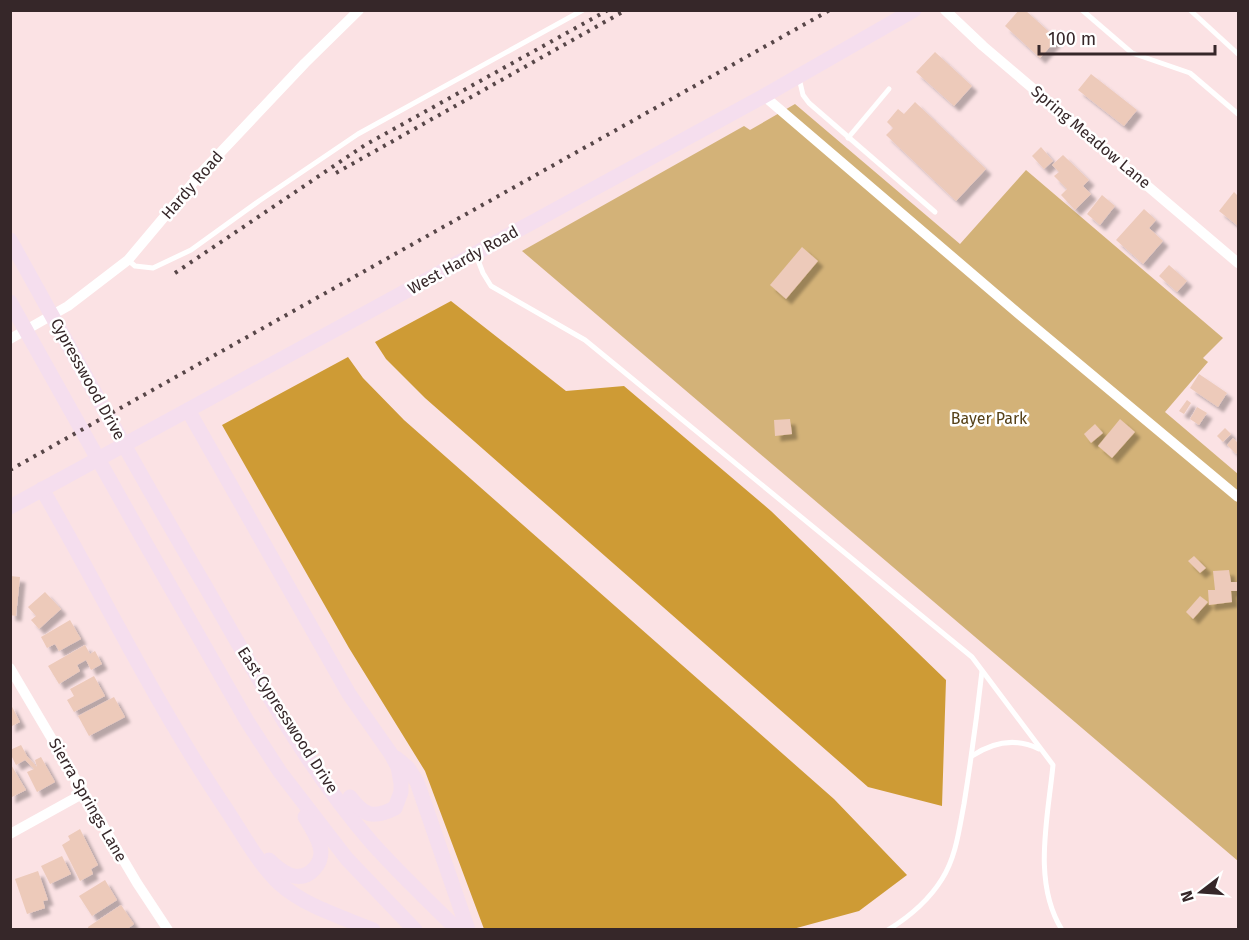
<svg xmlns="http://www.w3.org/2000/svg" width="1249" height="940" font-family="'Fira Sans',sans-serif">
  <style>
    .green { fill: #d3b278 }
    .forest { fill: #ce9b35 }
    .building { fill: #edcaba; filter: url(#shadow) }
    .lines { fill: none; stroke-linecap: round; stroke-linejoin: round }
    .service { stroke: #fff; stroke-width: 5 }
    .minor { stroke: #fff; stroke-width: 10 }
    .secondary { stroke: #f5deee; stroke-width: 15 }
    .rail { stroke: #574648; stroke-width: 4; stroke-dasharray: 3 6; stroke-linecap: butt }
    .labels { text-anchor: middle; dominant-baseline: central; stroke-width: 5; stroke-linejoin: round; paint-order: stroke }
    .street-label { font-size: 16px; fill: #362729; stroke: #fff }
    .park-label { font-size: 16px; fill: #564118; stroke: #fff }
  </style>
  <defs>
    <filter id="shadow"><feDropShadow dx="5.5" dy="5.5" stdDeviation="1.5" flood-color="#0004"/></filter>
  </defs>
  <rect width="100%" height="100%" fill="#fbe2e4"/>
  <polygon class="green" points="795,104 960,244 1026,170 1223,338 1203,358 1208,362 1165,412 1238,474 1238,861 522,251 744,126 750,130"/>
  <g class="forest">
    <polygon points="451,301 566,391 624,386 771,511 946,680 942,806 868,787 425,398 386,359 375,342"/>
    <polygon points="348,357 363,378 404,420 834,799 907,875 859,911 793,929 484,929 425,771 349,648 222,425"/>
  </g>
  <g class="building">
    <polygon points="1019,10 1025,10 1057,39 1040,58 1005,26"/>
    <polygon points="935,52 972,86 954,106 916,72"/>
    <polygon points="1091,74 1137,110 1124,126 1078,90"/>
    <polygon points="915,102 986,169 956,201 886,135 893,128 887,122 898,109 904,114"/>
    <polygon points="1041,147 1053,161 1044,169 1032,156"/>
    <polygon points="1063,155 1089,180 1083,186 1091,194 1075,210 1061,195 1067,189 1054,176 1059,172 1052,165"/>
    <polygon points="1234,192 1238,196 1238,226 1219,211"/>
    <polygon points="1102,195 1115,206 1100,225 1087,214"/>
    <polygon points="1144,209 1156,220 1149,228 1163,241 1143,264 1116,240"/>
    <polygon points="802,247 818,261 786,299 770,285"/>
    <polygon points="1169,265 1187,281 1177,292 1159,276"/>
    <polygon points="1199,374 1227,393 1218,407 1190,388"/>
    <polygon points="1187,400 1191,403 1184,414 1179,411"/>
    <polygon points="1197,407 1207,413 1199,425 1190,419"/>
    <polygon points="790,419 792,434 775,436 774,420"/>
    <polygon points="1120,419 1135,432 1112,458 1098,446"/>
    <polygon points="1095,424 1103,433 1091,443 1084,434"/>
    <polygon points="1225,428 1231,434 1223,442 1217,436"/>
    <polygon points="1233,438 1238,443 1238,452 1236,454 1227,445"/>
    <polygon points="1194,556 1206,568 1200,573 1188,561"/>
    <polygon points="1229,570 1231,582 1238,582 1238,591 1231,591 1232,602 1209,605 1208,590 1215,590 1213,571"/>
    <polygon points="10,576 20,577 16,616 10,615"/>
    <polygon points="45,592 61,609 39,629 31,620 36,616 28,607"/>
    <polygon points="1200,596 1208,602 1193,619 1186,612"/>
    <polygon points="70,620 81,639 59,651 55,644 47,648 41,637"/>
    <polygon points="85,645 90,654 95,651 102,664 91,670 86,660 77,665 80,671 59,684 48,666"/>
    <polygon points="94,676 105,696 74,712 67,700 74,696 70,689"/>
    <polygon points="114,697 125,717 89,736 78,716"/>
    <polygon points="10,703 20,722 10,727"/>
    <polygon points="21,745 27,756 37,767 35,760 41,757 55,782 37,792 27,772 34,769 25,760 16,765 10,753 10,750"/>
    <polygon points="10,763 26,790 10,798"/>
    <polygon points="80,829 98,865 91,869 93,874 80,881 62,845 70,840 68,836"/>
    <polygon points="62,856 71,874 50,884 41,866"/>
    <polygon points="38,871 48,900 43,901 45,908 27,914 15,879"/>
    <polygon points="105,880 117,900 92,916 79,896"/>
    <polygon points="121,905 134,924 126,930 89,930 88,927"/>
  </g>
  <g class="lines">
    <g class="service">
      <polyline points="1082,10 1132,53 1190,73 1238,114"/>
      <polyline points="1190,10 1238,54"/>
      <polyline points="799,78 803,95 809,103 935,212"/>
      <polyline points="848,138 889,89"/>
      <path d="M476,255L483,273L491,286L585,340L972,657L1053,765C1048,818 1032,882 1062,930"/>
      <polyline points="128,260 135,266 153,268 191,250 259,201 358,134 583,10"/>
      <path d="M972,756C993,742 1015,737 1039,749"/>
      <path d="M888,930C909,917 929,900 942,879C956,857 959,830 964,804C971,760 977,716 982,671"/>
    </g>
    <g class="minor">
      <polyline points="945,10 983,46 1238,263"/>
      <polyline points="764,96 1020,315 1238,497"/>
      <polyline points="10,339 68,306 128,260 202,172 305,63 359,10"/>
      <polyline points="10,668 137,883 168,930"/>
      <polyline points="10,834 84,793"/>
    </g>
    <g class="secondary">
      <path d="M10,240C74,355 137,471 204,584C255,672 304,765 372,843C399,873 429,902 458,930"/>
      <polyline points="10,302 139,532 247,721 280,772 347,859 415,930"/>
      <path d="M188,410L349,694L391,754L398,767L401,783V792L395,808C373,819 364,816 350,797"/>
      <path d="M42,489C103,595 156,705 224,806C241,831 257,862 279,883C304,906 342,917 373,930"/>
      <polyline points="10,507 764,96 914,10"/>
      <polyline points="396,758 408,768 417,782 468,930"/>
      <path d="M269,860C281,872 299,885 314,869C319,864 321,858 321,852C320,839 311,827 305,817"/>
    </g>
    <g class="rail">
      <polyline points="336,173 626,10"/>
      <polyline points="175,273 365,145 608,10"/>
      <polyline points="10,470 830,10"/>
    </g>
  </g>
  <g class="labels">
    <g class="street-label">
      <text transform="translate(1091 137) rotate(40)">Spring Meadow Lane</text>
      <text transform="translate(192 185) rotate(-49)">Hardy Road</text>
      <text transform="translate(463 260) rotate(-29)">West Hardy Road</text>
      <text transform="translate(88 379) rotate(61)">Cypresswood Drive</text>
      <text transform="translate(288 720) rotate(57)">East Cypresswood Drive</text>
      <text transform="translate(88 800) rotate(60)">Sierra Springs Lane</text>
    </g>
    <g class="park-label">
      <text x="989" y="418">Bayer Park</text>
    </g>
  </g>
  <rect width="1249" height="940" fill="none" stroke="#362729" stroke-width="24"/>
  <g transform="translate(1201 892) rotate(253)" stroke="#ffffff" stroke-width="4.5" paint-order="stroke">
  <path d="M0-4.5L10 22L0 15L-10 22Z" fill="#362729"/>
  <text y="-9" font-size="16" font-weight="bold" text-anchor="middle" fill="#362729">N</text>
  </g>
  <path d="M1039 45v9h176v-9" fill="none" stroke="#362729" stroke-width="3"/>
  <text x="1048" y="45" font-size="18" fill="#362729" stroke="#ffffff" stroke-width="4.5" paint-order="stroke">100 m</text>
</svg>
